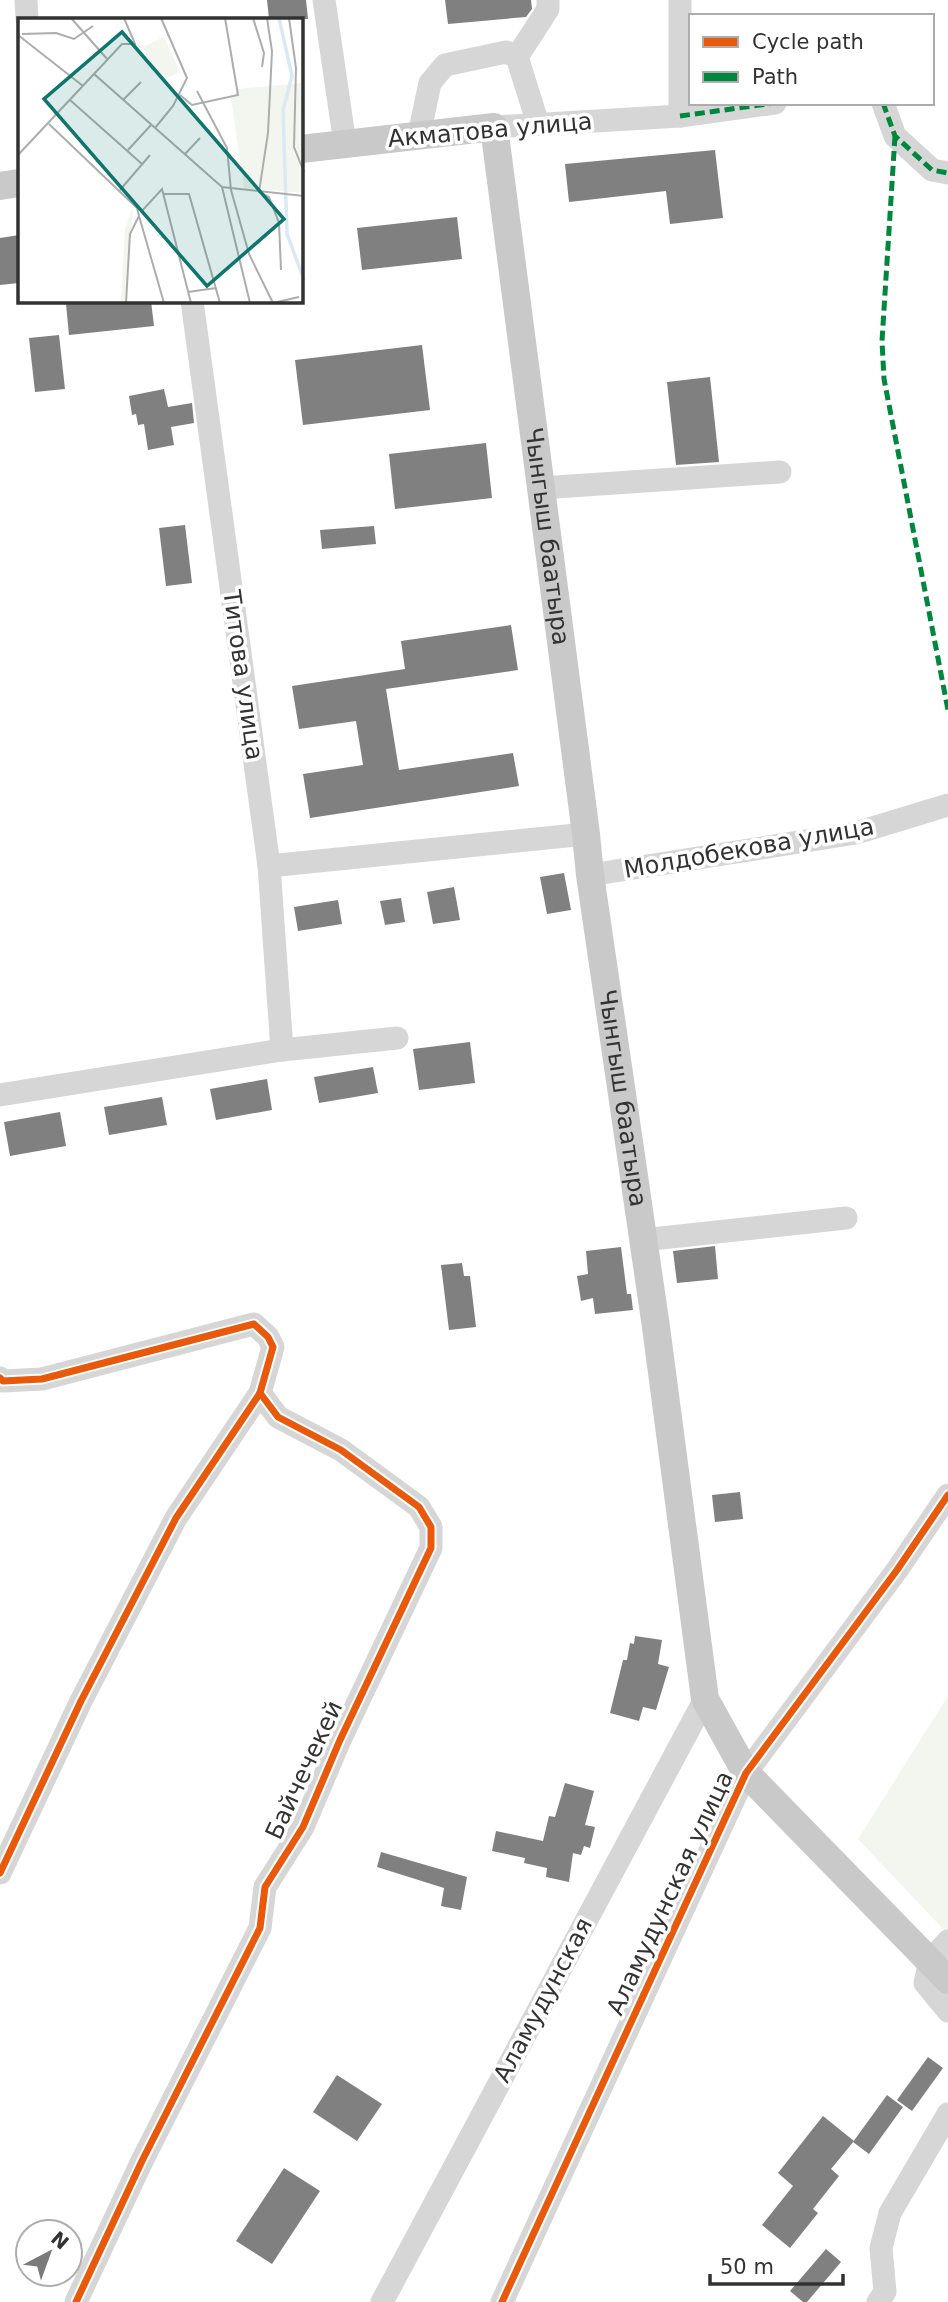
<svg xmlns="http://www.w3.org/2000/svg" width="948" height="2302" font-family="'DejaVu Sans',sans-serif">
  <style>
    .green { fill: #f2f6ee }
    .building { fill: #808080 }
    .lines { fill: none; stroke-linecap: round; stroke-linejoin: round }
    .minor { stroke: #d6d6d6; stroke-width: 23 }
    .major { stroke: #c9c9c9; stroke-width: 28 }
    .quiet { stroke: #00873e; stroke-width: 5; stroke-dasharray: 10 5; stroke-linecap: butt }
    .cycleway-casing { stroke: #fff; stroke-width: 11 }
    .cycleway { stroke: #e8590c; stroke-width: 7 }
    .labels { text-anchor: middle; dominant-baseline: central; stroke-width: 7; stroke-linejoin: round; paint-order: stroke }
    .street-label { font-size: 24px; fill: #323232; stroke: #fff }
    .inset-river { fill: none; stroke: #dbe9f4; stroke-width: 3.5 }
    .inset-road { fill: none; stroke: #adadad; stroke-width: 2 }
    .view { fill: #0f766e; fill-opacity: 0.15; stroke: #0f766e; stroke-width: 3.5 }
    .inset-edge { fill: none; stroke: #323232; stroke-width: 3.5 }
  </style>
  <rect width="100%" height="100%" fill="#fff"/>
  <polygon class="green" points="948,1696 948,1934 858,1839"/>
  <g class="building">
    <polygon points="267,0 306,0 308,19 269,19"/>
    <polygon points="445,0 531,0 532,9 526,17 448,24"/>
    <polygon points="715,150 723,218 670,224 666,191 569,202 565,164"/>
    <polygon points="457,217 462,259 362,270 357,228"/>
    <polygon points="19,235 19,283 0,285 0,238"/>
    <polygon points="89,301 151,301 154,326 69,335 66,304"/>
    <polygon points="59,335 65,389 35,392 29,338"/>
    <polygon points="422,345 430,410 303,425 295,360"/>
    <polygon points="710,377 719,462 676,465 667,382"/>
    <polygon points="164,389 168,407 192,403 194,423 171,427 174,445 148,450 144,424 138,425 136,414 132,415 129,396"/>
    <polygon points="486,443 492,498 395,509 389,454"/>
    <polygon points="185,525 192,583 166,586 159,528"/>
    <polygon points="374,526 376,544 322,549 320,530"/>
    <polygon points="511,625 518,670 386,689 399,770 513,753 519,786 310,818 303,774 363,765 356,721 299,729 292,686 405,669 401,641"/>
    <polygon points="564,873 571,910 547,914 540,877"/>
    <polygon points="454,887 460,920 433,924 427,892"/>
    <polygon points="401,898 405,922 385,925 380,901"/>
    <polygon points="338,900 342,924 298,931 294,907"/>
    <polygon points="470,1042 475,1083 419,1090 413,1049"/>
    <polygon points="373,1067 378,1093 319,1103 314,1077"/>
    <polygon points="267,1079 272,1110 216,1120 210,1089"/>
    <polygon points="162,1097 167,1125 109,1135 104,1107"/>
    <polygon points="60,1112 66,1146 10,1156 4,1122"/>
    <polygon points="715,1246 718,1279 677,1283 673,1251"/>
    <polygon points="621,1247 627,1294 631,1294 633,1310 595,1314 593,1298 581,1301 577,1276 588,1274 586,1251"/>
    <polygon points="462,1263 464,1276 470,1276 476,1327 449,1330 441,1265"/>
    <polygon points="740,1492 743,1519 715,1522 712,1495"/>
    <polygon points="635,1636 662,1640 658,1664 669,1667 656,1710 643,1707 639,1721 610,1713 623,1660 627,1660 630,1643 634,1644"/>
    <polygon points="565,1783 594,1791 585,1825 595,1827 590,1848 584,1846 581,1855 573,1853 569,1882 546,1877 547,1868 524,1863 525,1858 492,1851 496,1831 543,1841 549,1816 555,1817"/>
    <polygon points="381,1852 467,1877 461,1910 441,1906 444,1888 377,1867"/>
    <polygon points="928,2057 943,2068 912,2111 897,2100"/>
    <polygon points="337,2075 382,2104 357,2141 313,2112"/>
    <polygon points="887,2095 903,2107 869,2154 853,2142"/>
    <polygon points="823,2116 854,2141 831,2169 839,2176 813,2209 818,2213 790,2248 762,2225 793,2186 778,2173"/>
    <polygon points="284,2168 320,2191 272,2264 236,2241"/>
    <polygon points="826,2249 841,2262 807,2302 803,2302 790,2291"/>
  </g>
  <g class="lines">
    <g class="minor">
      <polyline points="26,0 27,19"/>
      <polyline points="324,0 345,144"/>
      <polyline points="517,57 548,9 548,0"/>
      <polyline points="883,103 895,136 932,170 948,173"/>
      <polyline points="680,116 680,0"/>
      <polyline points="494,127 680,116 775,103"/>
      <polyline points="419,135 430,83 445,65 506,52 517,57 538,124"/>
      <polyline points="192,301 269,866 282,1050"/>
      <polyline points="541,488 780,472"/>
      <polyline points="269,866 586,834"/>
      <polyline points="590,875 856,833 948,805"/>
      <polyline points="0,1095 282,1050 397,1038"/>
      <polyline points="643,1240 846,1218"/>
      <polyline points="0,1378 3,1381 42,1379 254,1324 268,1337 273,1347 260,1393 176,1518 81,1701 0,1873"/>
      <polyline points="948,1941 930,1961 925,1983 948,2011"/>
      <polyline points="76,2302 142,2161 260,1928 265,1887 303,1827 340,1740 431,1548 431,1527 419,1507 341,1450 278,1417 260,1393"/>
      <polyline points="382,2302 705,1699"/>
      <polyline points="502,2302 746,1773 897,1570 948,1495"/>
      <polyline points="878,2302 885,2292 881,2248 890,2213 948,2114"/>
    </g>
    <g class="major">
      <path id="s1" d="M301,149L494,127L586,834L590,875L656,1327L705,1699L746,1773L948,1980"/>
      <polyline points="0,186 19,183"/>
    </g>
    <g class="quiet">
      <polyline points="883,103 895,136 932,170 948,173"/>
      <polyline points="680,116 775,103"/>
      <polyline points="895,136 882,341 884,379 948,710"/>
    </g>
    <defs>
      <g id="cycleway">
        <polyline points="0,1378 3,1381 42,1379 254,1324 268,1337 273,1347 260,1393 176,1518 81,1701 0,1873"/>
        <polyline points="76,2302 142,2161 260,1928 265,1887 303,1827 340,1740 431,1548 431,1527 419,1507 341,1450 278,1417 260,1393"/>
        <polyline points="502,2302 746,1773 897,1570 948,1495"/>
      </g>
    </defs>
    <use href="#cycleway" class="cycleway-casing"/>
    <use href="#cycleway" class="cycleway"/>
  </g>
  <g class="labels">
    <g class="street-label">
      <text transform="translate(490 130) rotate(-5)">Акматова улица</text>
      <text stroke="none"><textPath href="#s1" startOffset="607">Чынгыш баатыра</textPath></text>
      <text transform="translate(243 675) rotate(82)">Титова улица</text>
      <text transform="translate(749 848) rotate(-10)">Молдобекова улица</text>
      <text stroke="none"><textPath href="#s1" startOffset="1174">Чынгыш баатыра</textPath></text>
      <text transform="translate(304 1770) rotate(-65)">Байчечекей</text>
      <text transform="translate(670 1893) rotate(-65)">Аламудунская улица</text>
      <text transform="translate(543 2000) rotate(-62)">Аламудунская</text>
    </g>
  </g>
  <g transform="translate(18 18)">
    <rect width="285" height="285" fill="#fff"/>
    <path d="M146,19L162,54L147,61L136,52L125,29ZM285,65V175L226,170L213,80L220,71ZM115,189L107,285H103L107,211Z" fill="#f2f6ee"/>
    <path class="inset-river" d="M261,0L274,58L265,92L269,216L286,262"/>
    <path class="inset-road" d="M53,0L90,42M235,0L246,35L244,49M249,0L254,33L250,115L241,174L251,179L261,205L263,252M271,0L278,50L276,129L286,154M4,16L38,15L56,21L75,8M0,17L65,68M76,56L104,26H117L106,0M179,73L209,130L213,172L231,236L255,285M162,77L174,87L220,77L207,0M52,82L124,146M105,82L123,64M31,106L119,190L121,198L112,216L108,285M137,110L155,88L169,60L143,0M110,132L133,107M167,136L182,120M0,137L76,56L204,169L286,178M204,169L232,285M102,172L132,137M146,176H171L202,285M120,190L124,193L144,171L173,285M121,198L146,285M170,274L198,270M255,285L281,279"/>
    <path class="view" d="M104,14L266,201L189,268L26,81Z"/>
    <rect width="285" height="285" class="inset-edge"/>
  </g>
  <rect x="689" y="14" width="245" height="91" fill="#ffffff" stroke="#adadad" stroke-width="2"/>
  <rect x="703" y="37" width="35" height="10" fill="#e8590c" stroke="#adadad" stroke-width="2"/>
  <text x="752" y="49" font-size="21" fill="#323232">Cycle path</text>
  <rect x="703" y="72" width="35" height="10" fill="#00873e" stroke="#adadad" stroke-width="2"/>
  <text x="752" y="84" font-size="21" fill="#323232">Path</text>
  <g transform="translate(49 2253) rotate(41)"><circle r="33" fill="#ffffff" stroke="#adadad" stroke-width="2"/>
  <path d="M0-5L12 26L0 18L-12 26Z" fill="#7a7a7a"/>
  <text y="-10" font-size="19" font-weight="bold" text-anchor="middle" fill="#323232">N</text>
  </g>
  <path d="M710 2274v10h133v-10" fill="none" stroke="#323232" stroke-width="3.5"/>
  <text x="720" y="2274" font-size="21" fill="#323232" stroke="#ffffff" stroke-width="5" paint-order="stroke">50 m</text>
</svg>
